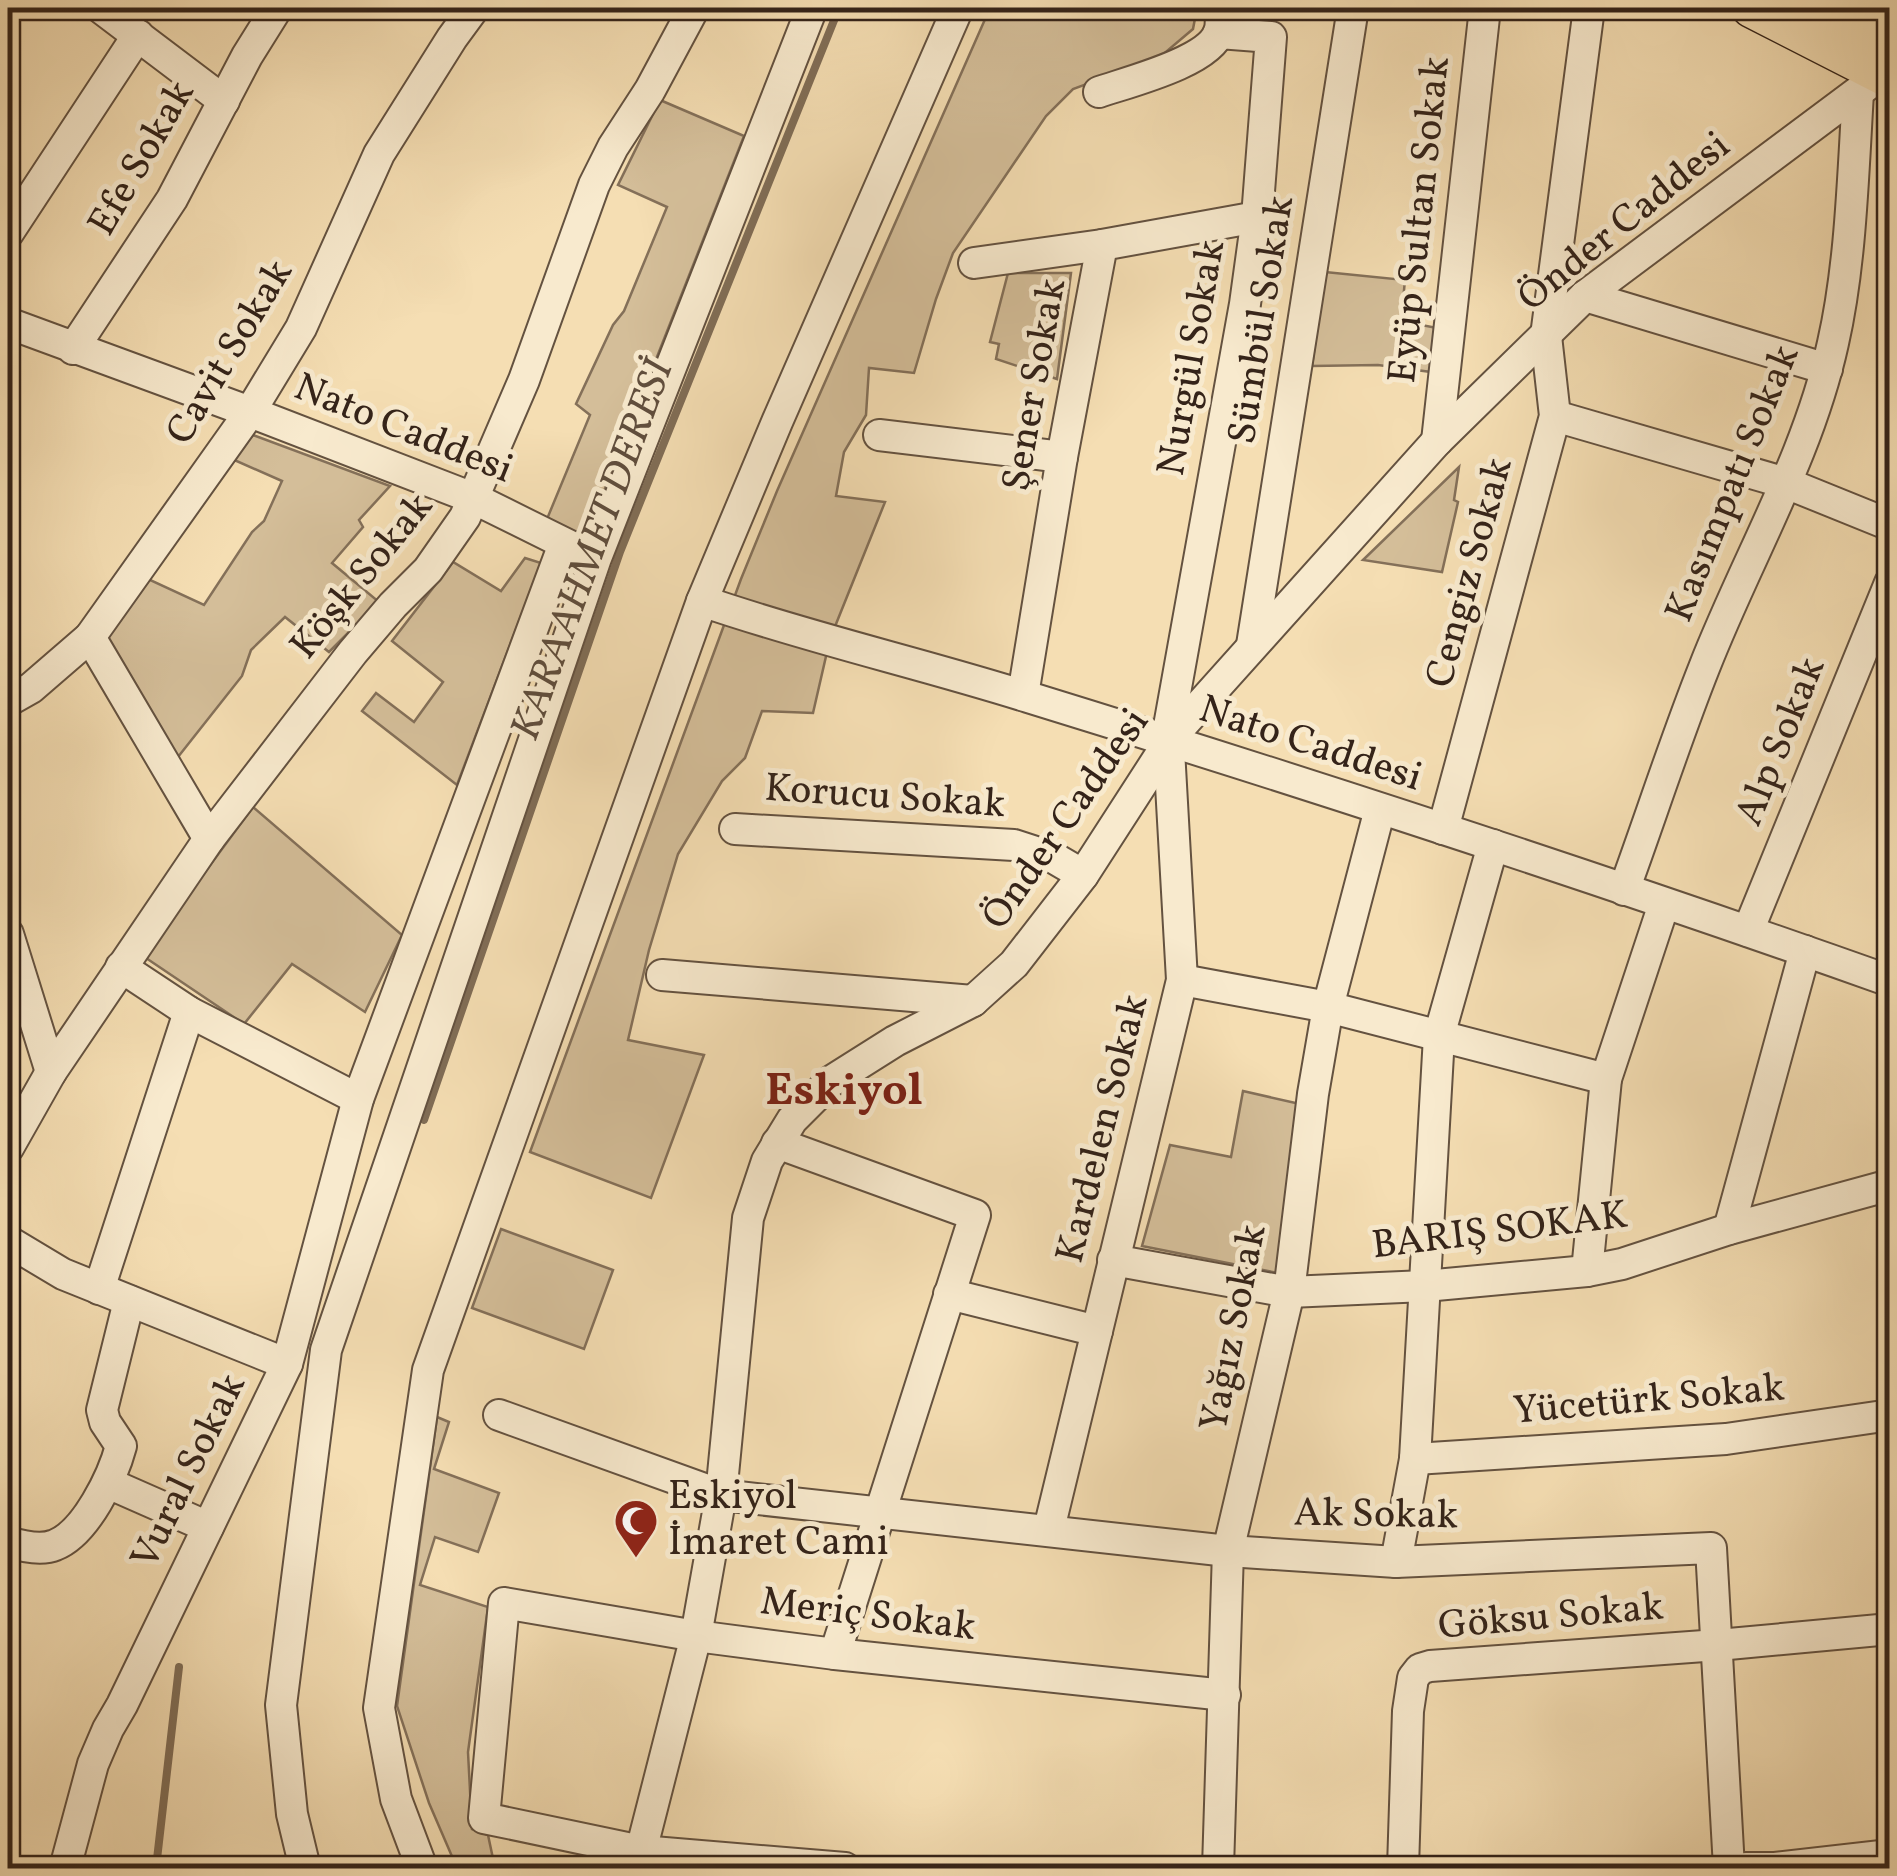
<svg xmlns="http://www.w3.org/2000/svg" width="1897" height="1876" font-family="Vollkorn,serif">
  <style>
    .green { fill: #d4be99; stroke: #847059; stroke-width: 2.5 }
    .lines { fill: none; stroke-linecap: round; stroke-linejoin: round }
    .stream { stroke: #806d56; stroke-width: 8 }
    .minor-casing { stroke: #645240; stroke-width: 34 }
    .major-casing { stroke: #342319; stroke-width: 41 }
    .minor { stroke: #f8eace; stroke-width: 30 }
    .major { stroke: #f5deb3; stroke-width: 38 }
    .labels { text-anchor: middle; dominant-baseline: central; stroke-width: 10; stroke-linejoin: round; paint-order: stroke }
    .street-label { font-size: 40px; fill: #342319; stroke: #f8eace }
    .poi-label { font-size: 40px; fill: #342319; stroke: #f8eace; text-anchor: start }
    .water-label { font-size: 42px; font-style: italic; fill: #604e3d; stroke: #f8eace }
    .quarter-label { font-size: 45px; font-weight: bold; fill: #7a1f14; stroke: #f8eace }
  </style>
  <rect width="100%" height="100%" fill="#f5deb3"/>
  <filter id="stains"><feTurbulence type="fractalNoise" baseFrequency=".002" numOctaves="4"/><feColorMatrix values="0 0 0 0 .2 0 0 0 0 .09 0 0 0 0 .02 0 0 0 .5 -.17"/></filter>
  <radialGradient id="worn" r=".72"><stop offset=".6" stop-color="#630" stop-opacity="0"/><stop offset="1" stop-color="#630" stop-opacity=".3"/></radialGradient>
  <g class="green">
    <polygon points="990,8 1197,8 1193,29 1160,57 1073,89 1046,116 953,253 936,299 914,373 869,368 866,415 844,452 836,496 885,502 830,639 813,713 762,711 745,758 722,781 678,854 649,950 628,1040 704,1055 651,1198 530,1152 741,579 777,491"/>
    <polygon points="660,100 744,136 586,537 547,519 590,415 576,404 613,325 624,311 667,207 618,185"/>
    <polygon points="1325,272 1405,280 1401,321 1442,329 1439,373 1378,365 1312,366"/>
    <polygon points="1008,273 1071,273 1057,379 996,359 999,344 990,342"/>
    <polygon points="253,435 390,486 359,520 363,527 332,563 379,602 329,652 285,617 251,650 242,676 174,762 102,637 146,578 204,605 252,532 264,521 282,481 232,459"/>
    <polygon points="1459,467 1454,500 1458,502 1442,572 1363,560"/>
    <polygon points="525,558 541,563 457,785 362,711 376,693 414,722 443,682 392,641 453,562 501,591"/>
    <polygon points="253,807 402,935 365,1012 292,964 244,1024 143,956"/>
    <polygon points="1243,1091 1300,1104 1278,1273 1142,1246 1170,1145 1231,1157"/>
    <polygon points="501,1229 613,1270 584,1349 472,1308"/>
    <polygon points="437,1417 449,1422 434,1469 499,1493 478,1552 435,1537 420,1585 488,1607 468,1752 472,1829 488,1835 495,1868 457,1868 429,1803 397,1706"/>
  </g>
  <g class="lines">
    <g class="stream">
      <polyline points="424,1120 620,552 839,8"/>
      <polyline points="156,1868 179,1667"/>
    </g>
    <defs>
      <g id="minor">
        <polyline points="101,8 224,101"/>
        <path d="M1099,92C1128,82 1209,62 1219,32C1222,25 1220,14 1221,8"/>
        <polyline points="8,233 138,35"/>
        <polyline points="974,263 1102,245"/>
        <polyline points="1585,296 1827,369"/>
        <polyline points="8,323 250,412 473,498 580,551"/>
        <polyline points="73,349 172,199 247,56 277,8"/>
        <polyline points="1555,416 1786,483 1890,525"/>
        <polyline points="879,435 1062,457"/>
        <polyline points="1437,441 1485,8"/>
        <path d="M702,601C809,638 920,663 1028,697C1317,786 1605,880 1890,981"/>
        <polyline points="90,637 209,839"/>
        <polyline points="1252,645 1353,8"/>
        <polyline points="1023,695 1062,457 1102,245 1257,217"/>
        <polyline points="8,701 31,688 90,637 250,412 301,328 379,154 452,38 474,8"/>
        <polyline points="735,829 1014,845 1054,858 1083,875"/>
        <polyline points="1443,829 1555,416 1546,336 1589,8"/>
        <path d="M1624,890C1651,816 1675,741 1704,668C1746,560 1808,457 1833,343C1851,264 1853,174 1858,93"/>
        <polyline points="1748,931 1890,583"/>
        <polyline points="8,934 51,1072"/>
        <polyline points="121,967 189,1012 358,1099"/>
        <polyline points="662,975 973,1001"/>
        <polyline points="1182,980 1328,1007 1606,1079"/>
        <polyline points="777,1143 975,1215 835,1654"/>
        <polyline points="8,1148 51,1072 209,839 353,652 393,605 428,570 465,517 524,380 594,185 613,147 650,90 694,8"/>
        <polyline points="1729,1229 1805,951"/>
        <polyline points="8,1241 63,1274 287,1364"/>
        <polyline points="1113,1260 1289,1292 1425,1286 1587,1271 1622,1264 1729,1229 1890,1185"/>
        <polyline points="1587,1271 1606,1079 1664,904"/>
        <polyline points="99,1289 189,1012"/>
        <polyline points="949,1294 1097,1331"/>
        <polyline points="499,1415 721,1495 1228,1551 1396,1562 1711,1548 1729,1868"/>
        <polyline points="1415,1459 1726,1439 1890,1415"/>
        <polyline points="108,1483 208,1527"/>
        <polyline points="1049,1529 1182,980 1168,732 1245,304 1257,217 1271,37 1219,33"/>
        <path d="M8,1542C21,1546 41,1551 55,1545C86,1533 113,1476 121,1446L105,1422L102,1410L129,1301"/>
        <polyline points="1396,1562 1415,1459 1439,1036 1493,845"/>
        <polyline points="641,1851 696,1636 721,1495 748,1218 767,1161 792,1120 830,1082 895,1041 973,1001 1014,964 1083,875 1174,734 1437,441 1585,296 1890,68"/>
        <polyline points="65,1868 93,1764 108,1729 122,1705 287,1364 358,1099 564,544"/>
        <polyline points="305,1868 292,1814 281,1705 326,1350 596,558 812,8"/>
        <polyline points="422,1868 396,1799 379,1708 428,1370 702,601 777,422 958,8"/>
        <polyline points="845,1868 641,1851 484,1818 504,1603 696,1636 835,1654 1225,1695"/>
        <polyline points="1218,1868 1228,1551 1289,1292 1313,1094 1328,1007 1380,809"/>
        <polyline points="1403,1868 1408,1711 1413,1678 1420,1669 1430,1666 1718,1645 1890,1629"/>
        <polyline points="1746,1868 1775,1868 1890,1855"/>
      </g>
      <g id="major">
        <polyline points="1751,8 1890,79"/>
        <polyline points="1814,8 1890,46"/>
      </g>
    </defs>
    <use href="#minor" class="minor-casing"/>
    <use href="#major" class="major-casing"/>
    <use href="#minor" class="minor"/>
    <use href="#major" class="major"/>
  </g>
  <defs>
    <symbol id="mosque-pin" viewBox="-11 -11 22 30"><path d="M0 17L-7.5 6A9.5 9.5 0 1 1 7.5 6Z" fill="#8f2418" stroke="#f8eace"/><path d="M3.5-4.9A6 6 0 1 0 3.5 4.9A5 5 0 1 1 3.5-4.9Z" fill="#fff"/></symbol>
  </defs>
  <g fill-rule="evenodd">
    <use href="#mosque-pin" x="611" y="1496" width="50" height="68"/>
  </g>
  <g class="labels">
    <g class="street-label">
      <text transform="translate(143 159) rotate(-60)">Efe Sokak</text>
      <text transform="translate(1421 220) rotate(-84)">Eyüp Sultan Sokak</text>
      <text transform="translate(1625 223) rotate(-39)">Önder Caddesi</text>
      <text transform="translate(1263 320) rotate(-81)">Sümbül Sokak</text>
      <text transform="translate(231 353) rotate(-59)">Cavit Sokak</text>
      <text transform="translate(1193 358) rotate(-80)">Nurgül Sokak</text>
      <text transform="translate(1036 385) rotate(-80)">Şener Sokak</text>
      <text transform="translate(403 430) rotate(22)">Nato Caddesi</text>
      <text transform="translate(1734 484) rotate(-68)">Kasımpatı Sokak</text>
      <text transform="translate(1471 573) rotate(-75)">Cengiz Sokak</text>
      <text transform="translate(363 577) rotate(-51)">Köşk Sokak</text>
      <text transform="translate(1782 742) rotate(-68)">Alp Sokak</text>
      <text transform="translate(1310 745) rotate(18)">Nato Caddesi</text>
      <text transform="translate(885 798) rotate(4)">Korucu Sokak</text>
      <text transform="translate(1067 820) rotate(-55)">Önder Caddesi</text>
      <text transform="translate(1104 1129) rotate(-76)">Kardelen Sokak</text>
      <text transform="translate(1500 1232) rotate(-7)">BARIŞ SOKAK</text>
      <text transform="translate(1235 1328) rotate(-79)">Yağız Sokak</text>
      <text transform="translate(1649 1401) rotate(-5)">Yücetürk Sokak</text>
      <text transform="translate(190 1472) rotate(-64)">Vural Sokak</text>
      <text transform="translate(1376 1516) rotate(1)">Ak Sokak</text>
      <text transform="translate(868 1616) rotate(7)">Meriç Sokak</text>
      <text transform="translate(1551 1618) rotate(-5)">Göksu Sokak</text>
    </g>
    <g class="poi-label">
      <text x="668" y="1498">Eskiyol<tspan x="668" dy="46">İmaret Cami</tspan></text>
    </g>
    <g class="water-label">
      <text transform="translate(594 550) rotate(-70)">KARAAHMET DERESİ</text>
    </g>
    <g class="quarter-label">
      <text x="844" y="1092">Eskiyol</text>
    </g>
  </g>
  <rect width="1897" height="1876" fill="none" stroke="#f5deb3" stroke-width="40"/>
  <rect x="10" y="10" width="1877" height="1856" fill="none" stroke="#342319" stroke-width="5"/>
  <rect x="20" y="20" width="1857" height="1836" fill="none" stroke="#342319" stroke-width="2.5"/>
  <rect width="100%" height="100%" filter="url(#stains)"/>
  <rect width="100%" height="100%" fill="url(#worn)"/>
</svg>
